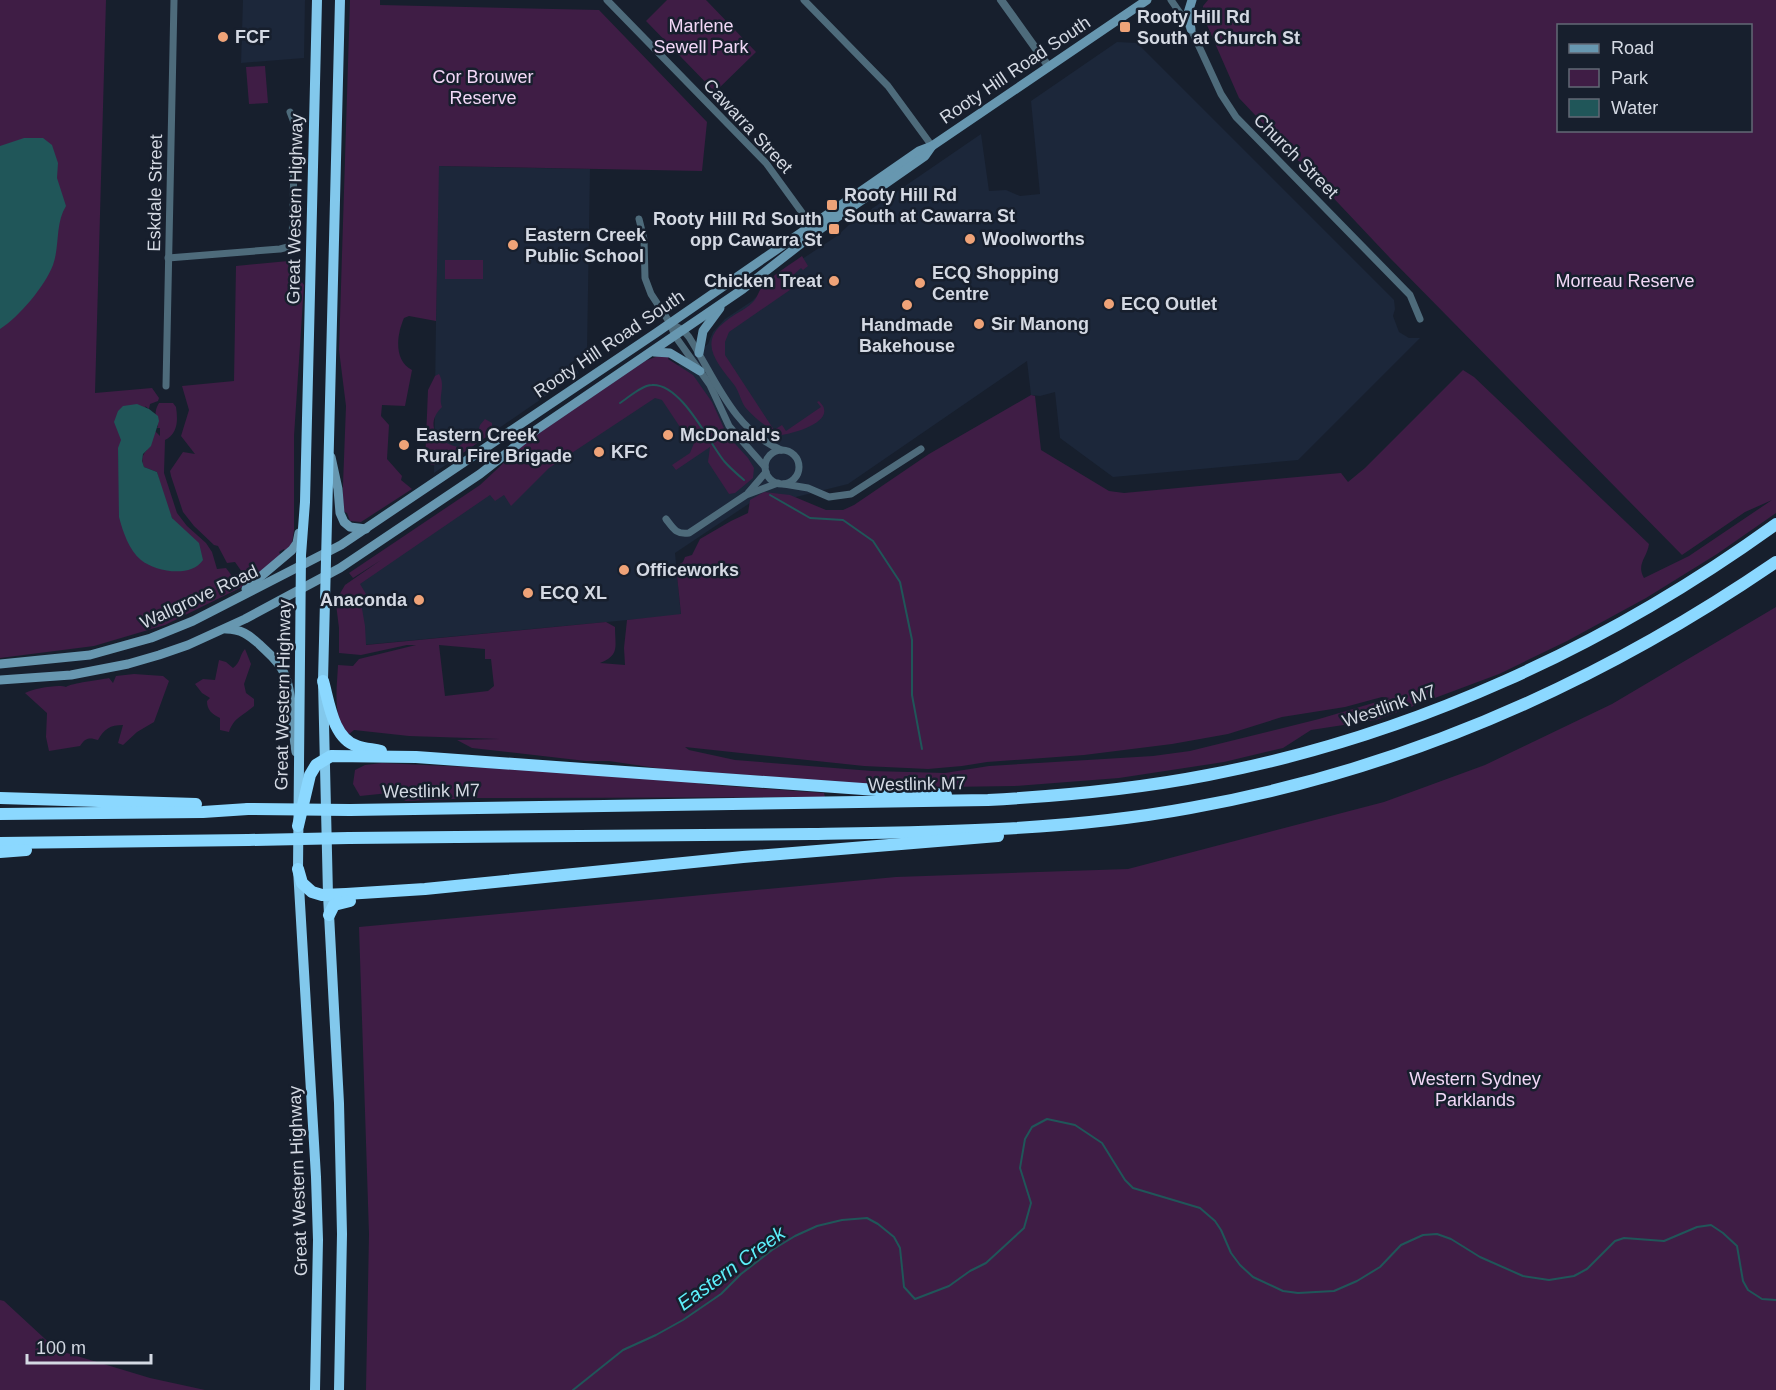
<svg xmlns="http://www.w3.org/2000/svg" width="1776" height="1390" font-family="Arial,sans-serif">
  <style>
    .built { fill: #1c273a }
    .green { fill: #3f1d45; fill-rule: evenodd }
    .water { fill: #205659 }
    .lines { fill: none; stroke-linecap: round; stroke-linejoin: round }
    .stream { stroke: #205659; stroke-width: 2 }
    .minor { stroke: #4e6b7b; stroke-width: 7 }
    .tertiary { stroke: #4e6b7b; stroke-width: 8 }
    .secondary { stroke: #6797b0; stroke-width: 9 }
    .trunk { stroke: #82c8ec; stroke-width: 10 }
    .motorway { stroke: #8bd8ff; stroke-width: 12 }
    .motorway-bridge { stroke: #8bd8ff; stroke-width: 12 }
    .poi-dot { fill: #efa378; stroke: #171f2d; stroke-width: 2 }
    .labels { text-anchor: middle; dominant-baseline: central; stroke-width: 5; stroke-linejoin: round; paint-order: stroke }
    .poi-label { font-size: 18px; font-weight: bold; fill: #d4d9e3; stroke: #171f2d; text-anchor: start }
    .park-label { font-size: 18px; fill: #f1d7f6; stroke: #171f2d }
    .street-label { font-size: 18px; fill: #d4d9e3; stroke: #171f2d }
    .water-label { font-size: 20px; font-style: italic; fill: #5deffa; stroke: #171f2d }
  </style>
  <rect width="100%" height="100%" fill="#171f2d"/>
  <g class="built">
    <polygon points="243,0 305,0 304,58 241,63"/>
    <polygon points="1117,42 1137,43 1394,300 1395,309 1393,316 1399,332 1409,338 1420,338 1298,460 1113,477 1060,438 1055,392 1040,396 1031,395 1027,361 848,484 788,499 762,495 675,553 681,615 352,646 345,585 677,366 708,344 713,332 725,319 752,301 769,284 790,267 837,236 851,223 981,134 989,191 1006,190 1020,196 1040,194 1031,101"/>
    <polygon points="438,166 590,169 587,352 572,362 579,373 434,473"/>
  </g>
  <g class="green">
    <path d="M0,0H106L95,393L152,388L159,398L158,401L150,404L149,409L145,406L155,431L160,436V428H157L158,426C155,418 154,411 159,403H173L176,407C178,420 178,434 165,440L164,473L177,513L187,526L206,543L212,552L217,569L226,568L232,576L242,572L235,562L227,563L218,546L214,545L194,526L183,512L171,476L170,471L183,452L195,454L181,436L189,410L182,386L234,381L236,266L299,260V278L304,285L294,436V530L292,543L286,552L284,549L279,552L281,556L246,585L165,625L94,646L0,658ZM118,448L147,450C142,455 141,460 144,467L157,472C162,491 165,511 178,526L120,488Z"/>
    <path d="M350,0H380V5L599,10L707,122L702,171L439,166L436,321L409,316L404,318C397,334 393,360 412,370L405,406L382,405L381,416L389,425L387,459L402,476L401,480L412,489L361,522L350,521L347,513L342,511L346,406L339,350Z"/>
    <polygon points="667,0 706,0 756,52 715,92 646,21"/>
    <path d="M1208,0H1776V513L1717,554L1646,598L1567,641L1499,674L1376,720L1311,730L1283,748L1224,762L1119,778L1015,786L946,787L870,784L663,769L609,761H586L472,748L457,740L499,739L409,736L354,730L348,735C332,716 337,689 338,665L353,666L359,659L416,645H407L361,655L339,653V628L335,596L338,597L345,585L381,560L353,578L349,573L480,485L527,441L645,361L658,356L669,357L668,359L693,375L712,402L727,435L748,458L754,468L753,478L735,493L729,494L708,462L710,447L676,470L672,465L690,453L694,443L685,430L680,427L662,400L655,398L549,468L511,506L504,495L495,501L490,495L360,584L366,594L360,597L365,626L366,645L606,622L615,627C615,647 620,655 600,663L625,665L624,648L627,620L681,614L676,566L683,562L685,557L692,555L700,539L731,521L748,513L750,500L764,492L790,495L826,510H843L854,505L929,454L1031,395L1035,396L1041,450L1109,491L1124,493L1341,473L1348,482L1365,468L1463,370L1474,377L1649,544C1647,558 1636,564 1644,578L1689,556L1772,500L1745,512L1682,555L1390,258L1239,98L1203,16V6ZM1558,26H1750V130H1558ZM439,645L485,649V659H491L494,686L488,691L445,696ZM1382,697L1390,698L1319,719L1190,751L1153,756L989,766L945,773L872,771L735,760L689,750L685,747L864,766L928,769L962,766L987,762L1084,755L1172,744L1228,734L1282,717L1345,707Z"/>
    <polygon points="265,66 268,103 249,104 246,67"/>
    <path d="M802,256L808,266L803,270L801,268L790,278L795,285L801,282L805,288L803,289L800,283L729,332L725,342V355L774,430L782,425L786,431L821,407L817,402L819,401C821,404 824,406 824,409C828,424 791,434 781,435C769,429 754,418 745,407C741,401 739,392 735,386C719,365 696,343 726,321C734,314 745,310 752,303C757,299 758,292 762,287C774,274 788,266 802,256Z"/>
    <rect x="445" y="260" width="38" height="19"/>
    <path d="M439,374C446,386 438,396 442,407C424,424 437,443 458,447L478,432L480,425L485,419L492,423V433L457,457L442,458L434,465L425,463L428,390L435,376Z"/>
    <polygon points="1776,607 1776,1390 366,1390 369,1234 359,927 896,877 1128,869 1384,802 1485,765 1612,704"/>
    <path d="M245,649L251,664L244,684L246,693L254,699V706C243,716 234,717 229,732L220,730V718C212,714 207,710 207,701L210,698L202,693L195,684L203,679L215,680L219,660L226,662L233,668C241,662 239,656 245,649Z"/>
    <path d="M134,674L163,676L169,681L154,722L137,732L123,745L118,743L123,725C110,725 104,729 98,740C89,737 85,738 80,746L49,751L46,737L47,713L25,693C33,689 58,684 66,687C72,683 99,680 109,678L113,683L116,676Z"/>
    <polygon points="382,763 699,778 700,784 824,793 825,797 478,798 406,801 389,793 360,796 353,784 355,770 365,765"/>
    <polygon points="0,1300 4,1301 57,1350 150,1378 205,1390 0,1390"/>
  </g>
  <g class="water">
    <path d="M24,138H43L52,145L58,163L57,178L66,206C55,224 60,245 53,265C45,286 19,317 0,329V146Z"/>
    <path d="M137,404L149,409L158,416L159,421L151,446L143,454L142,461L144,467L157,472L172,518L199,543L203,560C191,578 156,572 141,560C129,550 123,532 119,517L118,448L121,440L114,422L118,411L123,406Z"/>
  </g>
  <g class="lines">
    <g class="stream">
      <path d="M620,403C629,397 642,385 652,385C681,383 708,441 724,461C730,468 737,474 744,480"/>
      <polyline points="770,495 810,518 843,520 873,541 900,582 912,640 912,695 922,749"/>
      <polyline points="573,1390 623,1350 656,1335 683,1320 721,1294 741,1274 772,1250 795,1236 817,1226 842,1220 867,1218 878,1224 894,1237 900,1248 904,1287 915,1299 949,1286 970,1271 986,1263 1024,1228 1031,1203 1020,1168 1025,1139 1032,1127 1047,1119 1075,1125 1102,1143 1125,1180 1133,1188 1200,1208 1215,1221 1221,1230 1231,1253 1240,1265 1253,1277 1283,1291 1298,1293 1334,1291 1357,1281 1380,1267 1401,1245 1423,1235 1437,1234 1451,1239 1480,1257 1523,1276 1549,1280 1574,1276 1587,1269 1615,1241 1624,1238 1664,1241 1697,1227 1711,1225 1723,1233 1737,1246 1743,1281 1748,1290 1762,1299 1776,1300"/>
    </g>
    <g class="minor">
      <polyline points="607,0 766,163 814,229"/>
      <polyline points="804,0 888,86 932,146"/>
      <polyline points="1171,0 1191,29 1221,94 1236,117 1410,295 1420,319"/>
      <polyline points="639,219 644,239 645,278 651,294 670,323 675,336 710,385 729,426 765,467"/>
      <polyline points="168,258 280,249 288,247 292,244 295,125 290,112"/>
      <path d="M670,323L683,330L689,337C716,380 733,429 781,450"/>
      <polyline points="166,386 174,0"/>
      <circle cx="782" cy="467" r="17"/>
      <polyline points="784,484 808,488 829,497 851,494 921,449"/>
      <polyline points="748,493 766,472"/>
      <path d="M666,519C673,528 676,535 689,533L746,495L778,483"/>
    </g>
    <polyline class="tertiary" points="1001,0 1049,67"/>
    <g class="secondary">
      <polyline points="1191,29 1188,13 1192,0"/>
      <polyline points="654,352 670,353 700,371"/>
      <polyline points="699,353 703,331 720,308"/>
      <polyline points="331,457 338,489 340,513 344,522 350,527 366,529"/>
      <polyline points="246,589 292,550 297,543 299,533"/>
      <path d="M226,629C241,629 249,635 259,644C268,653 279,661 284,673C293,690 292,731 296,752"/>
      <polyline points="0,664 90,655 151,638 193,621 341,545 656,333 919,151 932,146 1147,0"/>
      <polyline points="0,680 71,675 128,664 159,655 188,645 245,619 340,568 480,474 536,430 743,289 816,232 925,156 932,146"/>
    </g>
    <g class="trunk">
      <polyline points="315,1390 318,1240 316,1177 298,869 301,555 305,502 317,0"/>
      <polyline points="339,1390 342,1234 339,1103 328,895 323,681 340,0"/>
    </g>
    <g class="motorway">
      <path d="M323,681C329,702 333,739 357,746C365,749 373,749 381,751"/>
      <polyline points="0,798 196,804"/>
      <path d="M350,810L988,800C1062,796 1136,789 1208,775C1413,736 1607,646 1776,524"/>
      <polyline points="0,814 203,812 248,809"/>
      <polyline points="298,826 310,775 316,765 331,756 416,757 946,795"/>
      <path d="M349,838C503,836 657,836 811,834C938,832 1065,831 1190,808C1403,770 1598,684 1776,562"/>
      <polyline points="0,843 248,840"/>
      <polyline points="0,852 26,850"/>
      <polyline points="298,869 302,883 312,892 322,895 346,894 425,889 743,857 998,836"/>
      <polyline points="329,915 334,905 350,901"/>
    </g>
    <g class="motorway-bridge">
      <polyline points="248,809 350,810"/>
      <polyline points="248,840 349,838"/>
    </g>
  </g>
  <g class="poi-dot">
    <rect x="1119" y="21" width="12" height="12" rx="3"/>
    <circle cx="223" cy="37" r="6"/>
    <rect x="826" y="199" width="12" height="12" rx="3"/>
    <rect x="828" y="223" width="12" height="12" rx="3"/>
    <circle cx="970" cy="239" r="6"/>
    <circle cx="513" cy="245" r="6"/>
    <circle cx="834" cy="281" r="6"/>
    <circle cx="920" cy="283" r="6"/>
    <circle cx="1109" cy="304" r="6"/>
    <circle cx="907" cy="305" r="6"/>
    <circle cx="979" cy="324" r="6"/>
    <circle cx="668" cy="435" r="6"/>
    <circle cx="404" cy="445" r="6"/>
    <circle cx="599" cy="452" r="6"/>
    <circle cx="624" cy="570" r="6"/>
    <circle cx="528" cy="593" r="6"/>
    <circle cx="419" cy="600" r="6"/>
  </g>
  <g class="labels">
    <g class="poi-label">
      <text x="1137" y="17">Rooty Hill Rd<tspan x="1137" dy="21">South at Church St</tspan></text>
      <text x="235" y="37">FCF</text>
      <text x="844" y="195">Rooty Hill Rd<tspan x="844" dy="21">South at Cawarra St</tspan></text>
      <text x="822" y="219" text-anchor="end">Rooty Hill Rd South<tspan x="822" dy="21">opp Cawarra St</tspan></text>
      <text x="525" y="235">Eastern Creek<tspan x="525" dy="21">Public School</tspan></text>
      <text x="982" y="239">Woolworths</text>
      <text x="932" y="273">ECQ Shopping<tspan x="932" dy="21">Centre</tspan></text>
      <text x="822" y="281" text-anchor="end">Chicken Treat</text>
      <text x="1121" y="304">ECQ Outlet</text>
      <text x="991" y="324">Sir Manong</text>
      <text x="907" y="325" text-anchor="middle">Handmade<tspan x="907" dy="21">Bakehouse</tspan></text>
      <text x="416" y="435">Eastern Creek<tspan x="416" dy="21">Rural Fire Brigade</tspan></text>
      <text x="680" y="435">McDonald's</text>
      <text x="611" y="452">KFC</text>
      <text x="636" y="570">Officeworks</text>
      <text x="540" y="593">ECQ XL</text>
      <text x="407" y="600" text-anchor="end">Anaconda</text>
    </g>
    <g class="park-label">
      <text x="701" y="26">Marlene<tspan x="701" dy="21">Sewell Park</tspan></text>
      <text x="483" y="77">Cor Brouwer<tspan x="483" dy="21">Reserve</tspan></text>
      <text x="1625" y="281">Morreau Reserve</text>
      <text x="1475" y="1079">Western Sydney<tspan x="1475" dy="21">Parklands</tspan></text>
    </g>
    <g class="street-label">
      <text transform="translate(1015 70) rotate(-34)">Rooty Hill Road South</text>
      <text transform="translate(748 126) rotate(47)">Cawarra Street</text>
      <text transform="translate(1296 156) rotate(45)">Church Street</text>
      <text transform="translate(155 193) rotate(-89)">Eskdale Street</text>
      <text transform="translate(295 209) rotate(-89)">Great Western Highway</text>
      <text transform="translate(609 344) rotate(-34)">Rooty Hill Road South</text>
      <text transform="translate(199 597) rotate(-25)">Wallgrove Road</text>
      <text transform="translate(283 695) rotate(-89)">Great Western Highway</text>
      <text transform="translate(1389 706) rotate(-19)">Westlink M7</text>
      <text transform="translate(917 784) rotate(-1)">Westlink M7</text>
      <text transform="translate(431 791) rotate(-1)">Westlink M7</text>
      <text transform="translate(298 1181) rotate(-92)">Great Western Highway</text>
    </g>
    <g class="water-label">
      <text transform="translate(731 1268) rotate(-36)">Eastern Creek</text>
    </g>
  </g>
  <rect x="1557" y="24" width="195" height="108" fill="#171f2d" stroke="#636976" stroke-width="1.5"/>
  <rect x="1569" y="44" width="30" height="9" fill="#6797b0" stroke="#636976" stroke-width="1.5"/>
  <text x="1611" y="54" font-size="18" fill="#d4d9e3">Road</text>
  <rect x="1569" y="69" width="30" height="18" fill="#3f1d45" stroke="#636976" stroke-width="1.5"/>
  <text x="1611" y="84" font-size="18" fill="#d4d9e3">Park</text>
  <rect x="1569" y="99" width="30" height="18" fill="#205659" stroke="#636976" stroke-width="1.5"/>
  <text x="1611" y="114" font-size="18" fill="#d4d9e3">Water</text>
  <path d="M27 1354v9h124v-9" fill="none" stroke="#d4d9e3" stroke-width="3"/>
  <text x="36" y="1354" font-size="18" fill="#d4d9e3" stroke="#171f2d" stroke-width="4.5" paint-order="stroke">100 m</text>
</svg>
